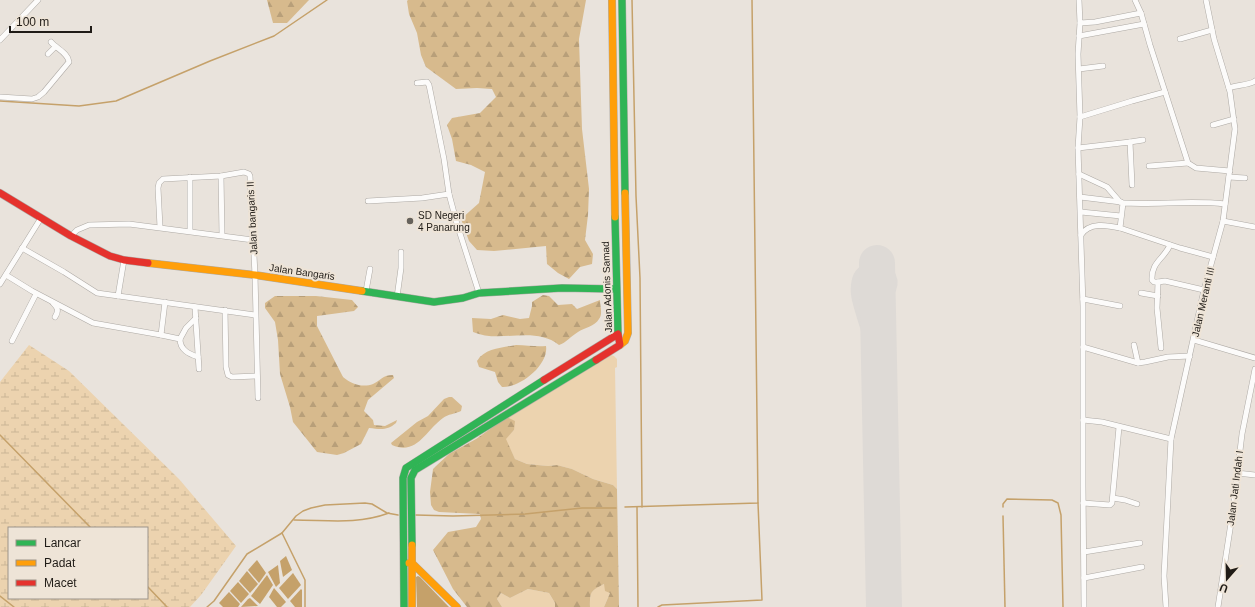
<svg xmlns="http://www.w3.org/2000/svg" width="1255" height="607" font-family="Arial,sans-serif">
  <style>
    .grass { fill: #ecd3af }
    .forest { fill: url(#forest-firs) }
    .wetland { fill: url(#wetland-marsh); fill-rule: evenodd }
    .water { fill: #c5a16a }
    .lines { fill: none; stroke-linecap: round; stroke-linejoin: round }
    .stream { stroke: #c5a16a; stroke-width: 1.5 }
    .taxiway { stroke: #dedad6; stroke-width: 15 }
    .runway { stroke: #dedad6; stroke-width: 36 }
    .street-casing { stroke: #ada9a4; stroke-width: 6 }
    .fast-casing { stroke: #ada9a4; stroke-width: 8 }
    .slow-casing { stroke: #ada9a4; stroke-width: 8 }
    .jam-casing { stroke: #ada9a4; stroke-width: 8 }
    .street { stroke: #fcfbfa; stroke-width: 5 }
    .fast { stroke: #30b455; stroke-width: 7 }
    .slow { stroke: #ff9f0a; stroke-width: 7 }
    .jam { stroke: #e5322d; stroke-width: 7 }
    .poi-dot { fill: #66625c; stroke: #eee4d7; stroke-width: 1.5 }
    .labels { text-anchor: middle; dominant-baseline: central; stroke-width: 4; stroke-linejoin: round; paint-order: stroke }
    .poi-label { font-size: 10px; fill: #201c17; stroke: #eee4d7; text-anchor: start }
    .street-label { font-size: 10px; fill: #201c17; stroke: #eee4d7 }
  </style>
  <defs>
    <pattern id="forest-firs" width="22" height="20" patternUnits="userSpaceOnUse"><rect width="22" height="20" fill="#d7ba8d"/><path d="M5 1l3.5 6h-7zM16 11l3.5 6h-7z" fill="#b89f79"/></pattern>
    <pattern id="wetland-marsh" width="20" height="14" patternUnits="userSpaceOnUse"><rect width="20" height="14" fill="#ecd3af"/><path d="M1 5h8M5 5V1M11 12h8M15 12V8" fill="none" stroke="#cab596"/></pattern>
  </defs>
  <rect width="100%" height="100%" fill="#e9e3dc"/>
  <g class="grass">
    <polygon points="611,355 614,356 617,359 617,367 615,368 617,489 613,485 593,479 572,469 557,465 548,466 527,464 515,459 505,439 514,430 514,421 507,417"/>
    <path d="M604,584L610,593L604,607H590C590,591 590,591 604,584Z"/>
    <polygon points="528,589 549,593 555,603 555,607 502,607 497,599 501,593 510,598"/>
  </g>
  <g class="forest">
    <polygon points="267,0 309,0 287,23 273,23"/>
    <polygon points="408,0 586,0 579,39 582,129 589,189 588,215 585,240 593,254 592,264 580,267 569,279 558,273 547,264 546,246 494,251 477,250 469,241 461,219 479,203 485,172 471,165 456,161 452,139 447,125 452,118 480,113 496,97 492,89 477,88 456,89 426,67 421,55 417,33 409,14 407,1"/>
    <path d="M543,295L549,296L558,305L572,304L577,309L600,300C600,306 603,314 599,319C595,326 584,328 578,332C571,336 566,343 559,345C534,325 500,344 473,332L472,318L491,319L503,315L520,319L529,318L532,306V302Z"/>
    <path d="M275,296H316L352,300L358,307L354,311L317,316V326L343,377C351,384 363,388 373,384C381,380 383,375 393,375L394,378L368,400L364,411L373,420L374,425L385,426L397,420L396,423C387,431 380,429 369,428L361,444L344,453L337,455L317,452L293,422L290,407L280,374L278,340L275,322L265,308V303Z"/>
    <path d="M516,345C527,345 535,347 546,346C549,365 520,388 502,387L498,382L495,372L479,367L477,361C485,348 502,348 516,345Z"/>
    <path d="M449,397H452L462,406L461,411C455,414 448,414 443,418C426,430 417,456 392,445L391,443L417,422L428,416L444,399Z"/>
    <path d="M507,417L515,421L514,430L506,439L515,459L527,464L548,466L557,465L572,469L593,479L613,485L617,489L619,607H604L610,593L605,591L604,584C590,591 590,592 590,607H555V603L549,593L528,589L510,598L501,593L497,599L502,607H467L453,589L433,550L448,532L476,527L481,519L480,514L439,512L434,510L431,505L430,492L433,469L436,466L449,454L476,439Z"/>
  </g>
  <path class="wetland" d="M29,345L69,371L179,479L236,546L201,595L190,607H0V382ZM9,528H147V598H9Z"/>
  <g class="water">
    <polygon points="286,556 292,570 283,577 280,561"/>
    <polygon points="257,560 266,573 259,583 248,570"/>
    <polygon points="278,565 280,583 276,587 268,572"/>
    <polygon points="247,571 258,584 250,593 239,581"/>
    <polygon points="293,573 301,585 288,599 279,588"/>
    <polygon points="267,575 273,585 260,604 251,596"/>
    <polygon points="418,576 420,577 449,607 417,607 416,577"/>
    <polygon points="238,582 249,594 241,603 230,591"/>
    <polygon points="274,588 286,602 281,607 277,607 269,597"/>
    <polygon points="301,589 302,590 302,607 295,607 290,601"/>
    <polygon points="229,592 240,604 238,607 223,607 219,603"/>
    <polygon points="250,598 258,606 241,607 248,599"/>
  </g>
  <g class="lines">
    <g class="stream">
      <polyline points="632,0 636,196 640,278 642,507"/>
      <polyline points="0,101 79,106 116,101 210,61 274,36 327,0"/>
      <polyline points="0,435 91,528"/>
      <polyline points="625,507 758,503 752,0"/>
      <polyline points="637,507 638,607"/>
      <polyline points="1003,507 1003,504 1007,499 1052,500 1058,503 1061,515 1063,607"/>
      <polyline points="416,515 453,516 525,514 582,508 616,508"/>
      <polyline points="1003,516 1005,607"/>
      <path d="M294,520C328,520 356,525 389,513"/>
      <polyline points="282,533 305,580 305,607"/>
      <polyline points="147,586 167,607"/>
      <polyline points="0,596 14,607"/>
      <polyline points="207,607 214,601 247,554 282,533 296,516 303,511 311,508 325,505 365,503 372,504 387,513 398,515"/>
      <polyline points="658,607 662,605 762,600 758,503"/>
    </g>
    <path class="taxiway" d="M878,298C882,296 887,293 889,288C893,278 884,266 873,268C866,270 860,275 859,282C856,295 862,307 865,319C870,334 875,350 879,366"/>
    <polyline class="runway" points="877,263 884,607"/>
    <defs>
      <g id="street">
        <polyline points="1079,0 1080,23 1095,22 1141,13 1150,45 1188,163 1196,168 1230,171"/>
        <polyline points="1135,0 1141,13"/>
        <polyline points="1080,23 1078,54 1080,117 1078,148 1083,306 1083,486 1084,607"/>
        <polyline points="1079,36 1144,24"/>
        <polyline points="1180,39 1212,30"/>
        <polyline points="0,40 38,0"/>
        <polyline points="48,54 55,47"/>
        <polyline points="1079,69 1103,66"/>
        <polyline points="417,83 427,82 429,85 444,159 449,194 457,224 479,293"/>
        <path d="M1229,88C1236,85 1250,85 1255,81"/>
        <path d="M0,97L32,99L38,97L44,92L69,62C68,53 57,49 51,42"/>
        <polyline points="1080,117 1132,101 1165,92"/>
        <polyline points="1213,125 1234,119"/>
        <polyline points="1130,142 1143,140"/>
        <polyline points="1078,148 1130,142 1132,185"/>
        <polyline points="1149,166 1188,163"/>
        <polyline points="1079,174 1107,187 1120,202"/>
        <polyline points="221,176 222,235"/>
        <polyline points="1229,177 1245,178"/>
        <polyline points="1080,197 1121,202"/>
        <polyline points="368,201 422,198 449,194"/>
        <polyline points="1081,212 1121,216"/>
        <polyline points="1223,221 1255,227"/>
        <polyline points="160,227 158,188 159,183 163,179 221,176 244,172 249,174 250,176 255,275 258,398"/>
        <polyline points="190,231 190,177"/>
        <path d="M1081,235C1089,222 1107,225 1120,228"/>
        <polyline points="71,236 77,230 89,225 129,224 253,240"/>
        <polyline points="22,248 64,272 97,293 255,315"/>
        <path d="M1213,257L1180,248L1120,228L1123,203C1157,205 1191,200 1225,204"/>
        <polyline points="6,275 32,291 93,323 161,335 165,302"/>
        <path d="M1158,282H1154L1152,280C1151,262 1164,259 1170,245"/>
        <polyline points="0,284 41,218"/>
        <polyline points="366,291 370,269"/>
        <polyline points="1141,293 1158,296"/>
        <polyline points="118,296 124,260"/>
        <polyline points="397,297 401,268 401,252"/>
        <polyline points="1083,299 1120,306"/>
        <path d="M53,303C58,308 59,311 55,317"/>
        <polyline points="195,307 199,369"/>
        <polyline points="225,310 226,367 228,375 232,377 257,376"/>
        <path d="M161,335L180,339C180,350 189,354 198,357"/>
        <polyline points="180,339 186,328 196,318"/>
        <polyline points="1194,340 1255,358"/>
        <polyline points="12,341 36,294"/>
        <polyline points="1134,345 1138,363"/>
        <polyline points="1083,347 1138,363 1145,362 1168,357 1190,356"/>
        <polyline points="1161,348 1157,308 1158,282 1165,281 1204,290"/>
        <polyline points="1083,420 1102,422 1171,439"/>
        <polyline points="1237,473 1255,475"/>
        <polyline points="1113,498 1125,500 1137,504"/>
        <polyline points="1083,503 1110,505 1112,503 1119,427"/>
        <polyline points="1084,552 1140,543"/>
        <polyline points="1084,578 1142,567"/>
        <polyline points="1166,607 1164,576 1171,439 1204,290 1223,221 1235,129 1230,92 1214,39 1206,0"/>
        <polyline points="1218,607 1233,510 1242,434 1255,369"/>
      </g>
      <g id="fast">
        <polyline points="622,0 625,193"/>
        <polyline points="615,217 618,334"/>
        <polyline points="362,291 434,302 463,298 479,293 562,288 616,289"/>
        <polyline points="412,545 411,478 415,470 596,360"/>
        <polyline points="404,607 403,478 406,468 544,380"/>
      </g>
      <g id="slow">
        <polyline points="612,0 615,217"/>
        <polyline points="148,263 255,275 362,291"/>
        <polyline points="620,345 625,341 628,333 625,193"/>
        <polyline points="412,545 412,607"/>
        <polyline points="409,563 412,563 457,607"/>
      </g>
      <g id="jam">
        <polyline points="0,193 71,236 110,256 124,260 148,263"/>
        <polyline points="544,380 618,334 620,345 596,360"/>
      </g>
    </defs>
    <use href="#street" class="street-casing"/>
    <use href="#fast" class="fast-casing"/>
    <use href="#slow" class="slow-casing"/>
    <use href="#jam" class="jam-casing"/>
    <use href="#street" class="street"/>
    <use href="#fast" class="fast"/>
    <use href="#slow" class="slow"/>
    <use href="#jam" class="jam"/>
  </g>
  <circle class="poi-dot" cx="410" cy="221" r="4"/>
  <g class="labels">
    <g class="poi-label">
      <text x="418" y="215">SD Negeri<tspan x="418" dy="12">4 Panarung</tspan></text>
    </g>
    <g class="street-label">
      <text transform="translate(252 218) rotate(-93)">Jalan bangaris II</text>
      <text transform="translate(302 272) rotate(8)">Jalan Bangaris</text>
      <text transform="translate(607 287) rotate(-92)">Jalan Adonis Samad</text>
      <text transform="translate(1203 302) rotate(-77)">Jalan Meranti III</text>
      <text transform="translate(1235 488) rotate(-83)">Jalan Jati Indah I</text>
    </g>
  </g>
  <rect x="8" y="527" width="140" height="72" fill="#eee4d7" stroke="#9c948a"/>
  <rect x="16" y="540" width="20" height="6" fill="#30b455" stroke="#9c948a"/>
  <text x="44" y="547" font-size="12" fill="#201c17">Lancar</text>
  <rect x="16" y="560" width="20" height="6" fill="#ff9f0a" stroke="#9c948a"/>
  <text x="44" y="567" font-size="12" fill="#201c17">Padat</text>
  <rect x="16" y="580" width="20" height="6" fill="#e5322d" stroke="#9c948a"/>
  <text x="44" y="587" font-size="12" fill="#201c17">Macet</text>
  <g transform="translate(1227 579) rotate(200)" stroke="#eee4d7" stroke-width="3" paint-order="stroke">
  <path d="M0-3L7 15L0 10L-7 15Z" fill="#201c17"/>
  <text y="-6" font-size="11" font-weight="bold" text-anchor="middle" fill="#201c17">U</text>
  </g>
  <path d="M10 26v6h81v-6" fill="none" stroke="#201c17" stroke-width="2"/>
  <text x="16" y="26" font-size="12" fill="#201c17" stroke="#eee4d7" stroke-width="3" paint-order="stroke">100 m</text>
</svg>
